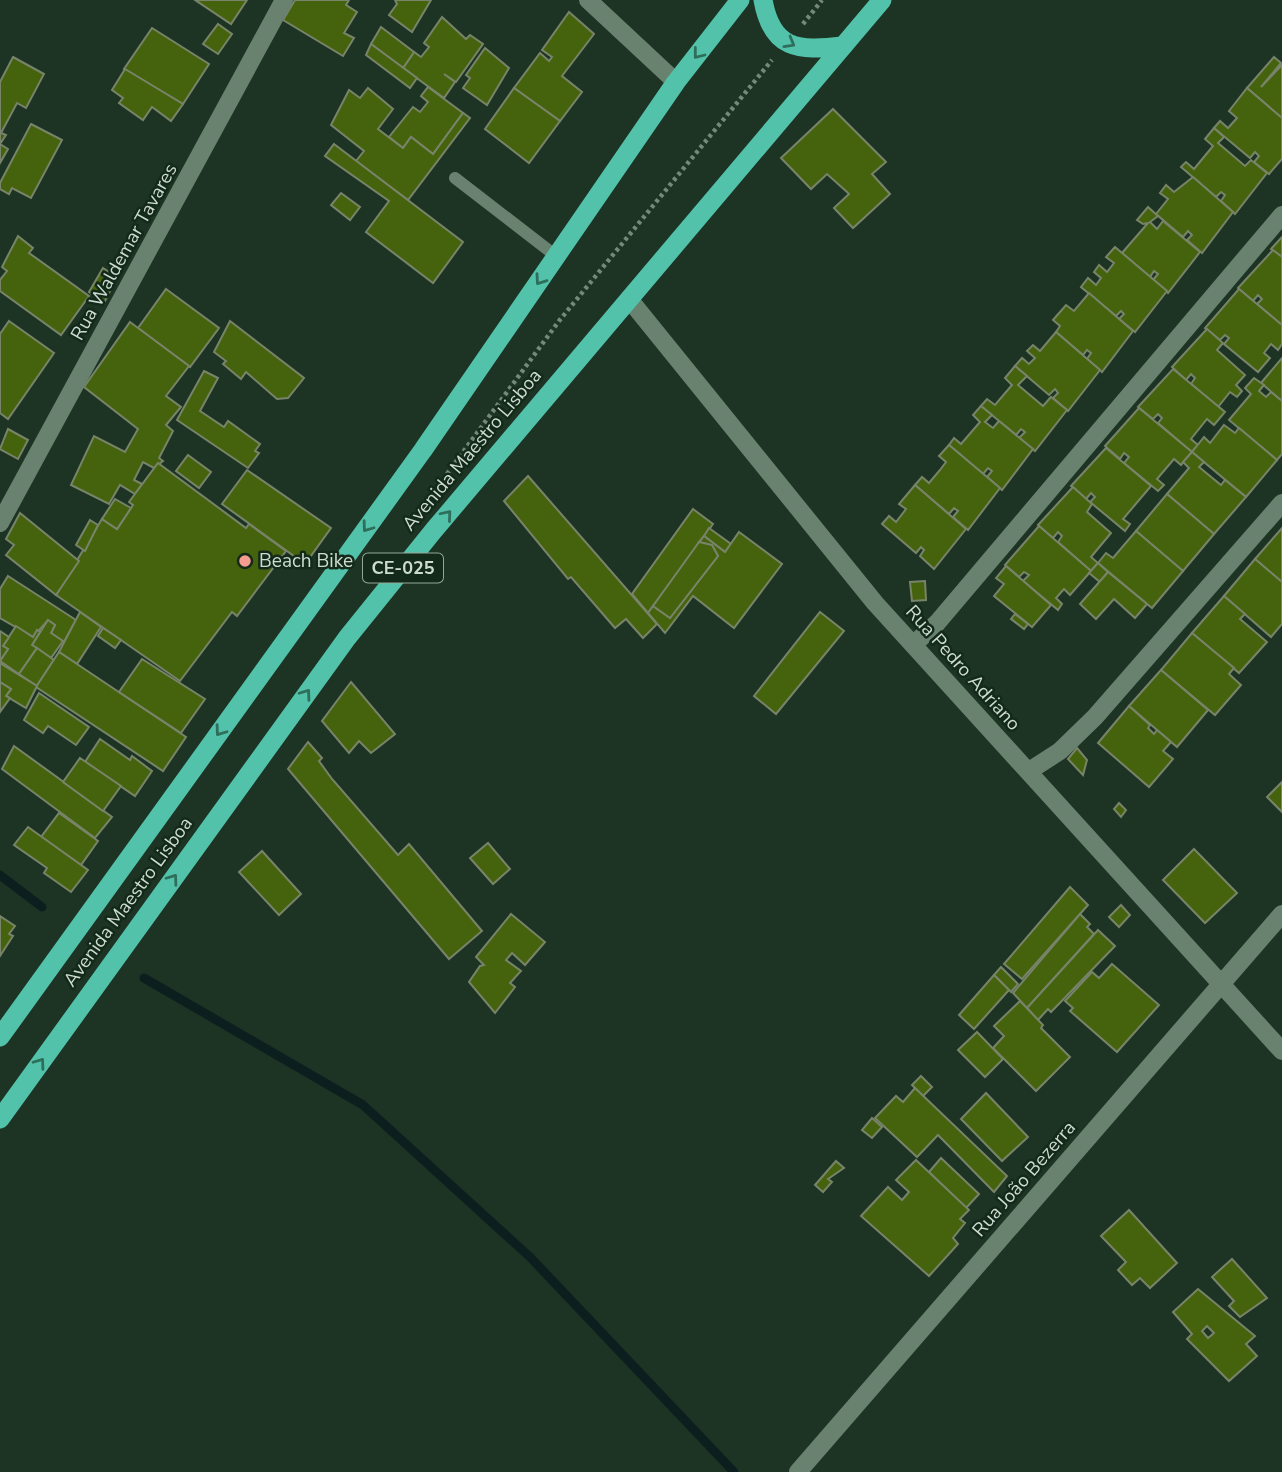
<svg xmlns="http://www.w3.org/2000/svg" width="1282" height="1472" font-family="'Nunito Sans',sans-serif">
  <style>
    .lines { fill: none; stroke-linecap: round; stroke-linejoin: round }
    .stream { stroke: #0d1e1f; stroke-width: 9 }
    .building { fill: #45620c; stroke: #78846a; stroke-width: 2; fill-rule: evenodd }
    .path { stroke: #76887b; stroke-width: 4.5; stroke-dasharray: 3.5 3.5; stroke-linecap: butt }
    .service { stroke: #69826f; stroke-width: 12 }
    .minor { stroke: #69826f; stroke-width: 18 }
    .trunk { stroke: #52c2aa; stroke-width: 19 }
    .oneway { stroke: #2f6e5b }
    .poi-dot { fill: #f59c91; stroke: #132a1a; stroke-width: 2.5 }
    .labels { text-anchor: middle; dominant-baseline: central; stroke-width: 5; stroke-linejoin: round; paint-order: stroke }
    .shield { fill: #132a1a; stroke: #95a699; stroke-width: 2 }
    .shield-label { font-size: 18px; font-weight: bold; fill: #cddbd0 }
    .street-label { font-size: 19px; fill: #cddbd0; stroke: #132a1a }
    .poi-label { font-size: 19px; fill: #cddbd0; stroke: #132a1a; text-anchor: start }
  </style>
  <rect width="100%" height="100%" fill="#1d3424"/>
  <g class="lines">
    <g class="stream">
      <polyline points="0,875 42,907"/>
      <polyline points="144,978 363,1105 530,1257 734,1472"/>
    </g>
  </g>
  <g class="building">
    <polygon points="195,0 247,0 231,24"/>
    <polygon points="295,0 349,0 346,5 357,12 344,33 354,38 343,56 283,20"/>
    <polygon points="395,0 431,0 412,32 389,15 397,4"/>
    <polygon points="569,12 594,34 562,76 582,92 560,121 514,88 540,53 549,61 552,57 542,50"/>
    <polygon points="442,17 466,39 470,35 483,44 456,82 444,74 455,82 444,98 403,68 414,52 421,57 429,47 424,43"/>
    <polygon points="218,24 232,34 218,54 203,44"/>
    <polygon points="381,27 414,52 403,68 371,44"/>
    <polygon points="152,28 209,64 183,104 124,69"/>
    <polygon points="371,44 417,78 410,88 366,55"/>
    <polygon points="485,48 509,68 487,105 463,88 470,78 466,75"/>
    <polygon points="13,57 44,74 26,108 17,103 1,133 6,135 0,144 8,149 0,163 0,82"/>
    <polygon points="1274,57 1281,63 1261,87 1282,65 1282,118 1247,88"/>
    <polygon points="125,69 183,104 171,121 152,107 143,120 119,103 123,98 112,90"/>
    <polygon points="428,87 463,113 433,154 411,137 403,148 389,137 413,107 420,112 428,102 421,96"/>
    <polygon points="368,88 393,109 378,129 403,148 411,137 433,154 463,113 470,118 408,200 356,161 364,151 331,125 349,90 360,98"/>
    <polygon points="514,88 560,121 529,163 485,129"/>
    <polygon points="1247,88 1282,118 1282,159 1269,174 1254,162 1259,156 1255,152 1250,158 1214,128 1220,121 1228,128 1237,118 1229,111"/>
    <polygon points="833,109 886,162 872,174 890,194 853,228 834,208 849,194 847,192 827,174 811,189 781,158"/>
    <polygon points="31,124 62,140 31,198 12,188 9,194 0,189 0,183"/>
    <polygon points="1214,128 1224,137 1218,143 1245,166 1251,160 1267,173 1235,214 1221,201 1225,195 1221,192 1216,197 1181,167 1186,162 1194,169 1213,146 1205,139"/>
    <polygon points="334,144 463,242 433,283 366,232 389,201 325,156"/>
    <polygon points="1193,177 1233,212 1202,253 1187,240 1192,235 1188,231 1183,237 1156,214 1168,199 1160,193 1166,185 1174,192"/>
    <polygon points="341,193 360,207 350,220 331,205"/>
    <polygon points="1148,207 1158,216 1150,222 1157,229 1163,221 1200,252 1168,293 1153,280 1158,274 1154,271 1150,277 1122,253 1148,223 1143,224 1137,220"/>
    <polygon points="18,236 33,248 29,253 89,296 61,335 0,291 0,280 7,271 2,267"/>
    <polygon points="1282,237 1282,257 1271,249"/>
    <polygon points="1115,247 1167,291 1135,332 1119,319 1124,314 1121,311 1116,316 1081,287 1088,278 1096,285 1101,278 1094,272 1099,265 1107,272 1114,263 1106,257"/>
    <polygon points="1273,250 1282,257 1282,325 1257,304 1262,299 1258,295 1253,301 1238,288"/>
    <polygon points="103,268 117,277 104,303 89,292"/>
    <polygon points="166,289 219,328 190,367 138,328"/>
    <polygon points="1239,289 1282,325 1282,344 1278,350 1271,344 1264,353 1270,358 1258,372 1224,344 1229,338 1225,335 1220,340 1205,328"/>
    <polygon points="1089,293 1133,331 1102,372 1087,359 1091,353 1087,350 1083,355 1056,332 1060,326 1053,320 1066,305 1074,311"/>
    <polygon points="9,321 54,353 8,419 0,413 0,334"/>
    <polygon points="230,321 304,378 288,398 277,399 246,372 241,379 223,364 226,361 214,352"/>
    <polygon points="130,322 189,366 166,396 181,407 166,425 173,431 159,458 163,461 154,468 143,462 134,480 142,484 135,494 120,485 109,504 71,485 94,436 125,452 138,429 84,387"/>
    <polygon points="1207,329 1223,343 1217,350 1245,375 1236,385 1242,391 1237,397 1230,392 1218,407 1191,384 1195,378 1191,374 1186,380 1172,367"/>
    <polygon points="1056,332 1100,370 1068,411 1053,398 1058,393 1055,389 1049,395 1015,366 1022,358 1029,364 1035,358 1027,351 1033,345 1040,351"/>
    <polygon points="1282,358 1282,401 1261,383"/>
    <polygon points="1015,366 1027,376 1018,385 1043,406 1051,397 1067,410 1035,451 1019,438 1025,432 1021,429 1016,435 981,406 987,399 995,405 1012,385 1005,378"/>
    <polygon points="1173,369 1225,412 1214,425 1207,419 1191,439 1198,445 1192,452 1158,423 1162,418 1158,414 1153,419 1138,407"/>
    <polygon points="204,371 218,378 200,411 224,427 228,421 260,444 255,451 259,453 248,468 177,420"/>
    <polygon points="1254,378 1264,385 1259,391 1266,397 1271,392 1282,401 1282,454 1277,460 1229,420 1251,394 1245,388"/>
    <polygon points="981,406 992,415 985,422 993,428 999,421 1033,449 1002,490 987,477 992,471 988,468 983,474 949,445 954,438 961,444 980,422 973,415"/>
    <polygon points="1139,408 1192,452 1181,465 1174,459 1157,479 1164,485 1158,491 1124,463 1129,457 1124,453 1120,459 1105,446"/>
    <polygon points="1224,425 1235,433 1239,428 1277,460 1246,497 1192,452 1204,437 1210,443"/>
    <polygon points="8,429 28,440 18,459 0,449"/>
    <polygon points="949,445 1000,488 968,530 953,517 958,511 954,508 949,514 915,485 922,477 929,483 940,470 946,462 939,456"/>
    <polygon points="1106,448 1151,486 1123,519 1130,524 1125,531 1090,502 1095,497 1091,493 1086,499 1071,486"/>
    <polygon points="1192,452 1204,462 1199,467 1221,485 1225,480 1246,497 1214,534 1167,494 1189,468 1183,462"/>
    <polygon points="188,455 211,472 199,488 176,471"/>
    <polygon points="158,463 246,528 249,524 286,551 237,616 232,612 180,681 56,595 102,519 117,529 133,505 129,502"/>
    <polygon points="247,470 331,528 305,564 222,504"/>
    <polygon points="528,476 657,624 643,638 626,619 615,628 571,577 568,579 504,501"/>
    <polygon points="915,485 966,529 934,569 920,556 924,550 921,547 916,553 882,524 889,516 896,522 906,509 899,504"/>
    <polygon points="1073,487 1092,504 1087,512 1111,533 1091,557 1098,563 1091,571 1058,542 1062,536 1058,532 1053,538 1038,525"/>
    <polygon points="1167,494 1214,534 1183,571 1136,531"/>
    <polygon points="115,499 131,508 117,529 102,519"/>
    <polygon points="693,509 713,524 648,613 632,594"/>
    <polygon points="20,513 79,561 56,595 6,555 14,545 6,539"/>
    <polygon points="90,520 98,525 85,551 76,545"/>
    <polygon points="1039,526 1091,571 1070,595 1064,589 1056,598 1062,604 1058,610 1023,581 1029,575 1024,572 1019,577 1005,565"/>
    <polygon points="709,528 731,544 725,552 704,536"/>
    <polygon points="1282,528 1282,582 1255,559"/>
    <polygon points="1136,531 1183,571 1152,608 1098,563 1106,553 1113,558"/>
    <polygon points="739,532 782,564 734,628 693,596 665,633 648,613 653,606 670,618 718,556 712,545 699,542 704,536 725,552"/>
    <polygon points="699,542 712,545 718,556 670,618 653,606"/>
    <polygon points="1255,559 1282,582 1282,624 1271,637 1224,596"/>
    <polygon points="1098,563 1108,572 1100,582 1089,573"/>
    <polygon points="1006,566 1051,605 1032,627 994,596 1004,584 996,578"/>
    <polygon points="1108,572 1147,604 1135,618 1114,599 1096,619 1080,604"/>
    <polygon points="8,576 76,620 64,642 51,633 55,625 48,620 33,637 0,618 0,589"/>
    <polygon points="925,581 926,600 912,601 910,582"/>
    <polygon points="1224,596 1245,614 1240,619 1267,642 1239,673 1192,633"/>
    <polygon points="80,612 101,627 77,664 59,652"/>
    <polygon points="820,612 844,631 776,714 754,696"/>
    <polygon points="1015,614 1028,624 1024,629 1011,619"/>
    <polygon points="48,620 55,625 51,633 63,641 51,658 32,645"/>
    <polygon points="16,626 33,637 37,630 40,632 32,645 37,648 19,674 0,661 8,649 3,646"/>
    <polygon points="103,628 121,640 115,648 98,636"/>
    <polygon points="0,631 9,637 3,646 8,649 0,661"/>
    <polygon points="1192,633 1234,668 1229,674 1241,685 1215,715 1161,670"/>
    <polygon points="37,648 54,660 37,686 19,674"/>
    <polygon points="59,652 186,737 163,771 36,687"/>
    <polygon points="142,659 205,699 181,733 119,692"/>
    <polygon points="0,663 37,686 26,708 6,696 11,689 0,682"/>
    <polygon points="1161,670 1208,710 1177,747 1129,706"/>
    <polygon points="0,682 11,689 6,696 10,698 0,712"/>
    <polygon points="351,682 395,734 371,753 359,741 349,753 322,721"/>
    <polygon points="39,693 89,727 76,745 48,726 43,733 24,720"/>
    <polygon points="1129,706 1150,725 1148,728 1154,734 1157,730 1171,742 1163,751 1173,759 1149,787 1098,743"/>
    <polygon points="100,739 130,760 132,756 152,771 135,796 85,762"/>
    <polygon points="308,742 322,758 319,761 332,779 398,855 409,844 482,931 449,959 288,769"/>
    <polygon points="14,746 112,817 95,838 2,769"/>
    <polygon points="1077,748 1087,760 1083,775 1068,759"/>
    <polygon points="80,758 121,786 103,811 63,782"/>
    <polygon points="1282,782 1282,812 1267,797"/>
    <polygon points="1119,803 1126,810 1121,817 1114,809"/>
    <polygon points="59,813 98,841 81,865 41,837"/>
    <polygon points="28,827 88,870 71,892 44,873 47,868 14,845"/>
    <polygon points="488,843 510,869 493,884 470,858"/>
    <polygon points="1194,849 1237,893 1205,923 1163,880"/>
    <polygon points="262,851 301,894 279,915 239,872"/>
    <polygon points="1070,887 1088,905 1022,979 1004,964"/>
    <polygon points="1121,905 1130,915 1119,927 1109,917"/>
    <polygon points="511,914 545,942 525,965 512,953 506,960 521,971 510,983 515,987 495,1013 469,982 480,966 484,965 476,957"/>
    <polygon points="1080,914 1090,924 1087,927 1094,934 1027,1008 1013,993"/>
    <polygon points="0,916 15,926 9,934 13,936 0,956"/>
    <polygon points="1098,930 1115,946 1051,1012 1048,1009 1038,1020 1027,1008"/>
    <polygon points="1112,964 1159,1005 1117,1052 1070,1011 1073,1008 1065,1001 1092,972 1099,978"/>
    <polygon points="1001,967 1018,984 1011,992 994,975"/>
    <polygon points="994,975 1009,990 974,1029 959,1015"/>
    <polygon points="1020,1001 1043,1025 1041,1028 1070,1057 1036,1091 993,1048 1004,1036 994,1026"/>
    <polygon points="977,1032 1003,1059 985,1077 958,1050"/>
    <polygon points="921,1076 932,1087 923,1096 912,1085"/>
    <polygon points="915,1088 1007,1176 994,1192 938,1135 917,1157 875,1118 896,1096 903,1102"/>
    <polygon points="986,1093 1028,1137 1002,1161 961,1119"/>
    <polygon points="872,1118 882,1127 872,1138 862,1130"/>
    <polygon points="941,1158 979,1194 966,1208 929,1172"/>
    <polygon points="916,1160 969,1210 960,1219 965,1223 953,1238 958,1244 929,1276 861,1216 888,1187 902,1200 909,1192 896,1180"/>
    <polygon points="836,1161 844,1168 828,1179 832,1182 823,1192 815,1185"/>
    <polygon points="1129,1210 1177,1263 1150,1288 1140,1278 1132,1285 1118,1270 1126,1262 1101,1236"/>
    <polygon points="1232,1259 1267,1298 1240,1317 1229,1306 1234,1301 1212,1277"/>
    <path d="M1198,1289L1255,1336L1246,1344L1257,1356L1229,1381L1187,1339L1192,1334L1173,1312ZM1207,1326L1214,1333L1208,1338L1202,1331Z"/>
  </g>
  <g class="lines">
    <g class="path">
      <polyline points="803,24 822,0"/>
      <polyline points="447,474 559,321 772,60"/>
    </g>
    <polyline class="service" points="455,178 556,256"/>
    <g class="minor">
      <polyline points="588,0 676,82"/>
      <polyline points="629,299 875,603 1282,1051"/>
      <polyline points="0,523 284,0"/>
      <polyline points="914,644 937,623 1282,215"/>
      <polyline points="1029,771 1060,751 1095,717 1282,503"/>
      <polyline points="798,1472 1282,914"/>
    </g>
    <g class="trunk">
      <path d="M763,0C772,50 798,51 843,46"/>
      <polyline points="0,1037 423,450 676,82 740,0"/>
      <polyline points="0,1119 347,638 434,530 882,0"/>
    </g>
  </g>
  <defs><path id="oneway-chevron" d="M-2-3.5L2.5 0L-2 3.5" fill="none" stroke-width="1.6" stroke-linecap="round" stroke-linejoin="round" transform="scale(1.75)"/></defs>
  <g class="oneway">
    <use href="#oneway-chevron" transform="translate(790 43) rotate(30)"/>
    <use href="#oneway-chevron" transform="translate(698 54) rotate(128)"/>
    <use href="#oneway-chevron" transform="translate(540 280) rotate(125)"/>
    <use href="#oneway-chevron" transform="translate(447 515) rotate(-50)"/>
    <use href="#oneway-chevron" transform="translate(367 527) rotate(126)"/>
    <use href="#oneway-chevron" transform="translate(306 694) rotate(-54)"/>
    <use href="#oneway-chevron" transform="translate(220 731) rotate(126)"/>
    <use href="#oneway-chevron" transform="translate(173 879) rotate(-54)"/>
    <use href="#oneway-chevron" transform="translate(40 1063) rotate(-54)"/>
  </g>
  <circle class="poi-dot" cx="245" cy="561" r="7"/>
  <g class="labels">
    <rect class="shield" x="363" y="553.5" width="80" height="29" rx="5"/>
    <g class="shield-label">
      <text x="403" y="568">CE-025</text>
    </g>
    <g class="street-label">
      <text transform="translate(124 252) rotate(-61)">Rua Waldemar Tavares</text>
      <text transform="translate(472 450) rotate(-50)">Avenida Maestro Lisboa</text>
      <text transform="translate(963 668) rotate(48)">Rua Pedro Adriano</text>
      <text transform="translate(128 902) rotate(-54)">Avenida Maestro Lisboa</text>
      <text transform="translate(1024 1179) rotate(-49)">Rua João Bezerra</text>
    </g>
    <g class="poi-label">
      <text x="259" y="561">Beach Bike</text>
    </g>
  </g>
</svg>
